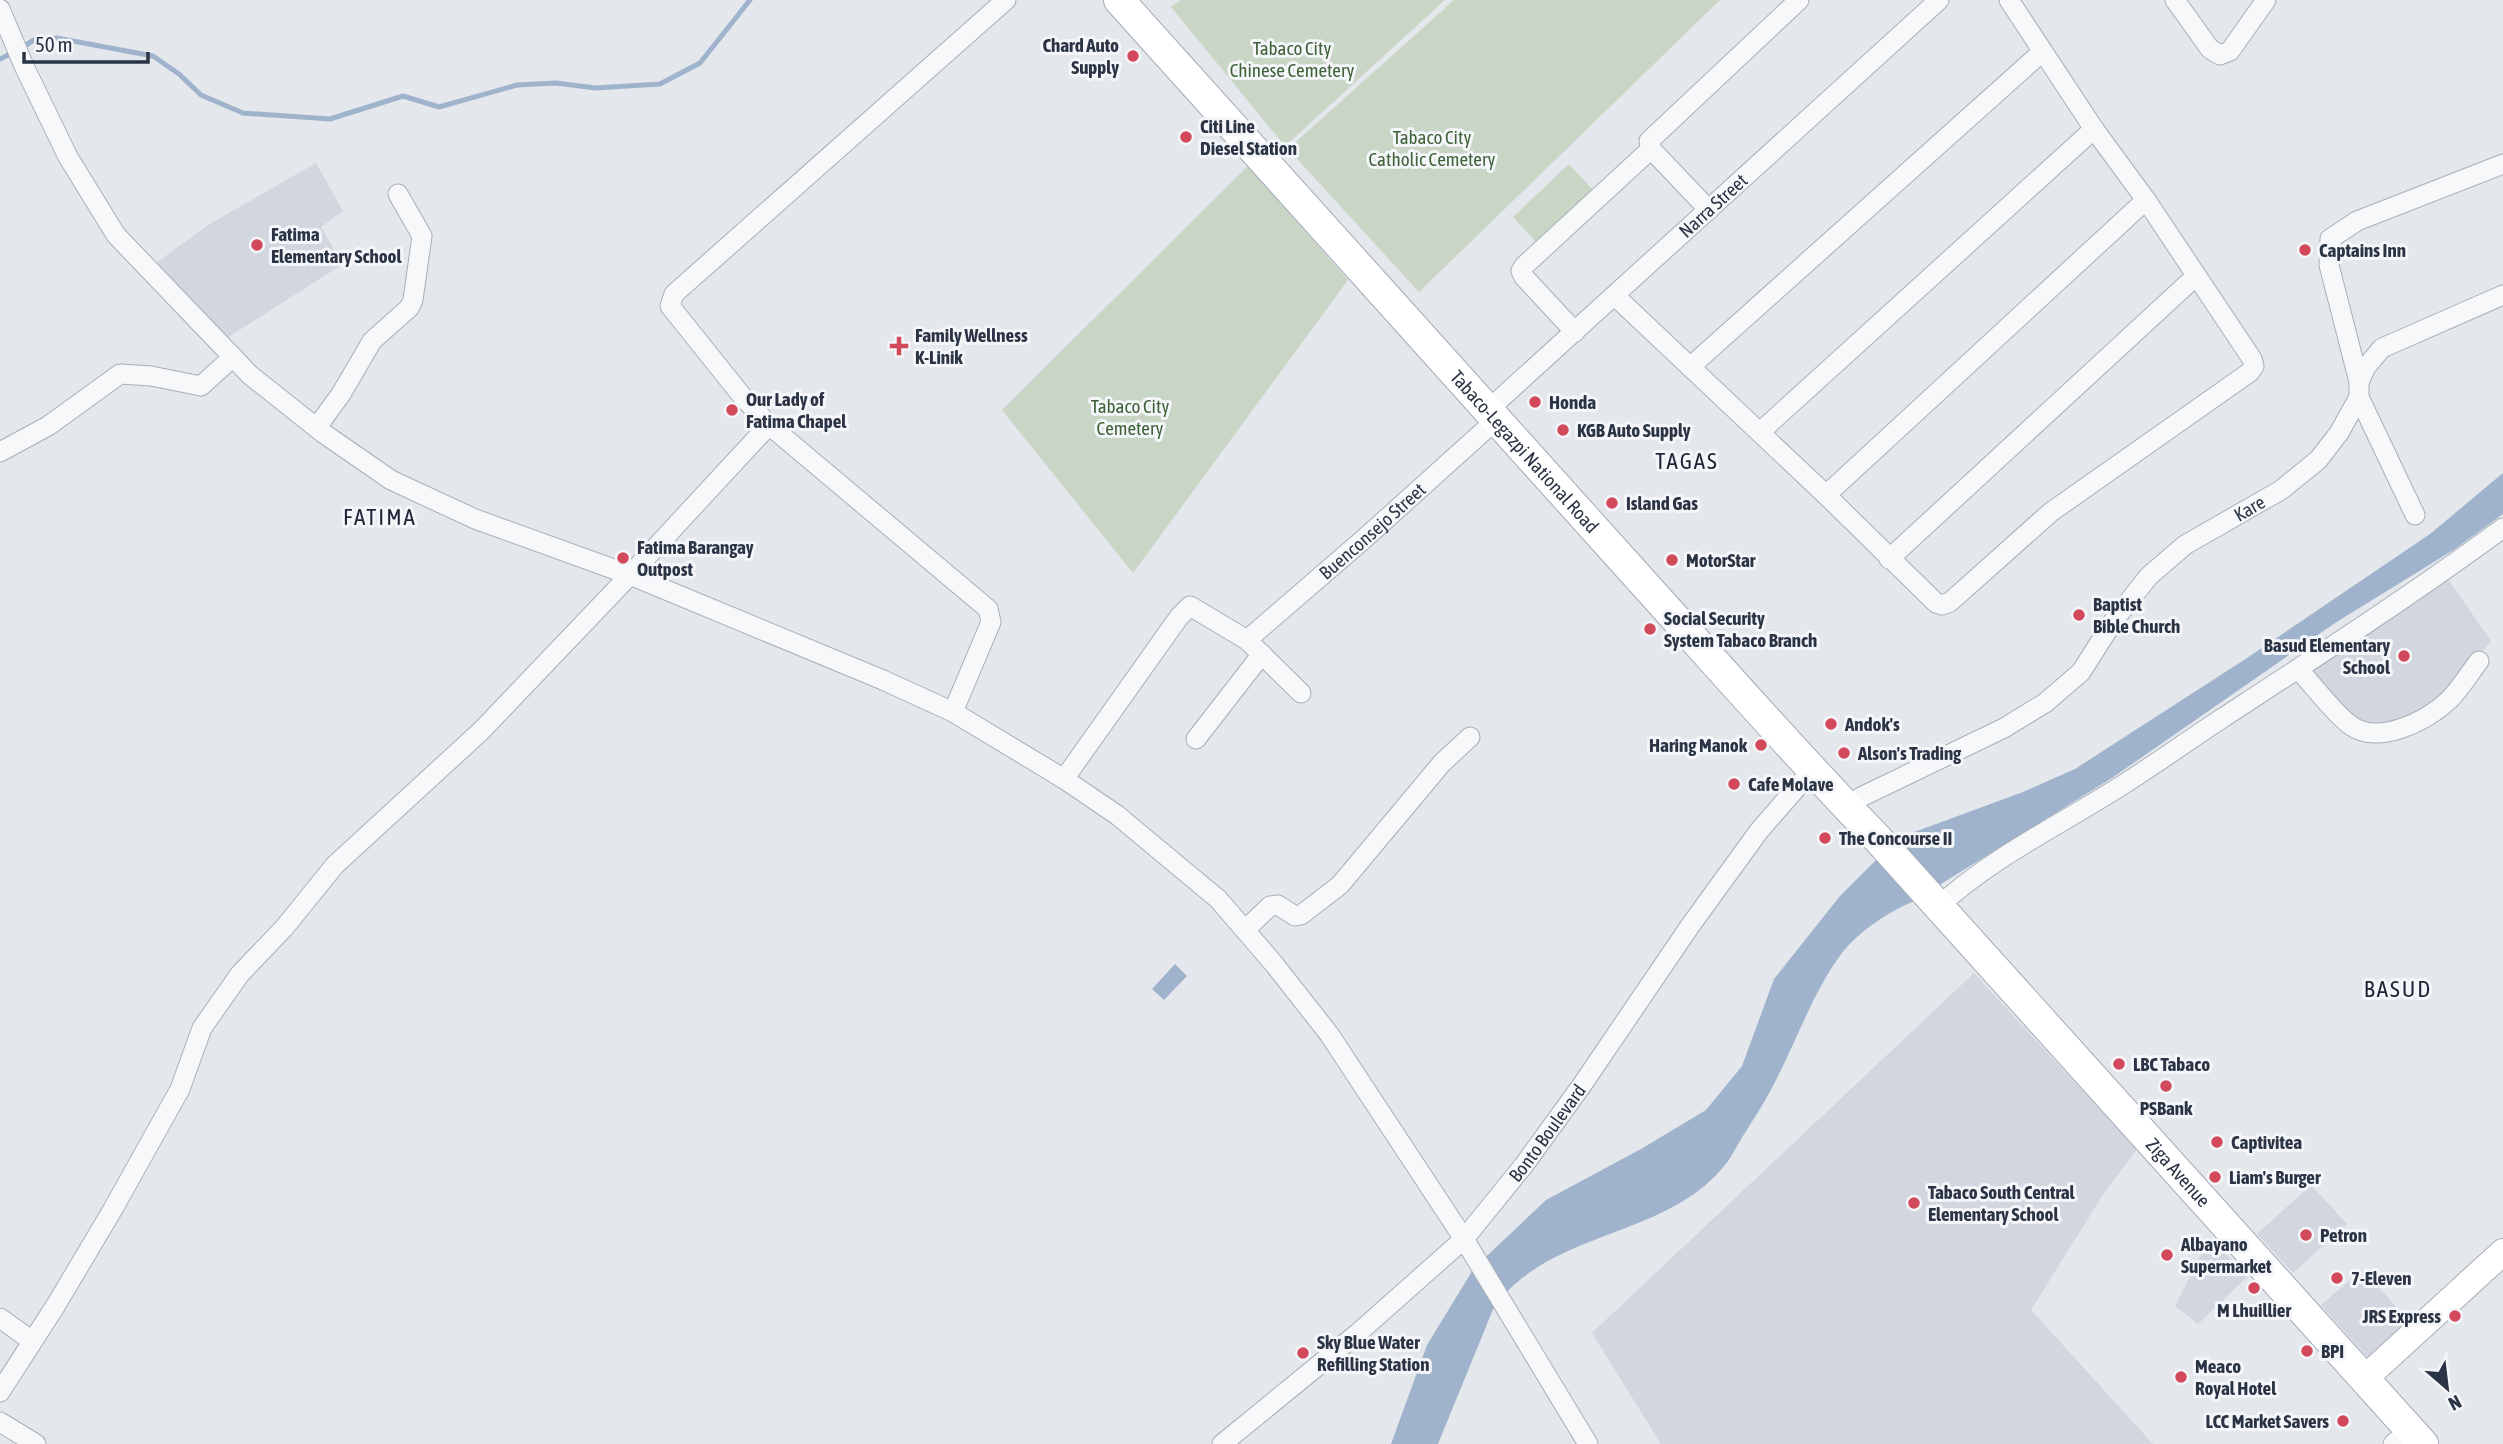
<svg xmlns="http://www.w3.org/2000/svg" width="2503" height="1444" font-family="'Asap Condensed',sans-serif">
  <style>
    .built { fill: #d2d6de }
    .green { fill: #c9d6c5 }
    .water { fill: #9fb4cc }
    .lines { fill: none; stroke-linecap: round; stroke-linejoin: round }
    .stream { stroke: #9fb4cc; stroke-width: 5 }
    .street-casing { stroke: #a9aeb7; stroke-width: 21 }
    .secondary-casing { stroke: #a9aeb7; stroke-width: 28 }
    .primary-casing { stroke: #a3abb8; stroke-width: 32 }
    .street { stroke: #f7f8fa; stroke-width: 19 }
    .secondary { stroke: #fff; stroke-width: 26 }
    .primary { stroke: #fff; stroke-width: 30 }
    .poi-dot { fill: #d1495b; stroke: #f4f6f9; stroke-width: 2.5 }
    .labels { text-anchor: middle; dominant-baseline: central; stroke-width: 6; stroke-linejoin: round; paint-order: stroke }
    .poi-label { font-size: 19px; font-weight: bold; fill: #2b3445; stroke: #f4f6f9; text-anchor: start }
    .park-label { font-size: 19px; fill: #3f6138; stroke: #f4f6f9 }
    .street-label { font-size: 19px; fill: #2b3445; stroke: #f4f6f9 }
    .quarter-label { font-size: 23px; letter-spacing: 2px; fill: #1d2536; stroke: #f4f6f9 }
  </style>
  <rect width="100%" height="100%" fill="#e4e7ec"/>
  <g class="built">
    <polygon points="316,163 343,211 321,227 343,264 227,338 156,263 208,225"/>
    <polygon points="2448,579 2491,641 2444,699 2406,720 2363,730 2307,672"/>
    <polygon points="1974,973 2137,1150 2106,1190 2031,1310 2153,1444 1661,1444 1592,1333"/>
    <polygon points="2311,1185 2347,1224 2293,1273 2257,1234"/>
    <polygon points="2210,1237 2247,1277 2198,1324 2175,1306"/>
    <polygon points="2363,1269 2410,1323 2369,1359 2321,1305"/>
  </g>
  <g class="green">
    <polygon points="1181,0 1445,0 1285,146 1171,7"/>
    <polygon points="1454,0 1720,0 1419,292 1288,149"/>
    <polygon points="1569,164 1594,191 1538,244 1513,217"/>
    <polygon points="1248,166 1348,280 1133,573 1002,410"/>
  </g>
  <g class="water">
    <path d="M2503,473V514L2455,549L2335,623L2112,778L1912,902C1885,914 1854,934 1837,960C1812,996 1797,1039 1777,1078C1768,1097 1756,1115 1745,1133C1738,1143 1733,1155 1725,1165C1666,1239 1551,1229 1494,1307L1438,1444H1391L1427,1345L1474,1268L1546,1200L1641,1149L1706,1110L1742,1066L1774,979L1840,896L1898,838L2023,792L2075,769L2247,658L2430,534Z"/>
    <polygon points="1175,964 1187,976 1164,1000 1152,989"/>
  </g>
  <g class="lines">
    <g class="stream">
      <polyline points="21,48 34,40 57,38 153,56 179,74 201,95 243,113 330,119 403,96 439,107 517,85 556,83 595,88 660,84 700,63 750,0"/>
      <polyline points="0,59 12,53"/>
    </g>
    <defs>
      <g id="street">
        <polyline points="2175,0 2210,49 2220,55 2230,51 2266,0"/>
        <polyline points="0,9 24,66 68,157 116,235 250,375 323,433 391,480 475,519 630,575 883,680 953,712 1064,779 1117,815 1218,899 1274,964 1329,1034 1464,1239 1588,1444"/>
        <polyline points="1709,210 1651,149 1649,141 1799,0"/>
        <polyline points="1615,296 1826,495 1936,603 1942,605 1950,602 2051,512 2250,372 2254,366 2252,359 2146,200 2094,129 2009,0"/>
        <polyline points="1575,332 1524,277 1521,271 1524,266 1651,149"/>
        <polyline points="1690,367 2042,52"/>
        <polyline points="2359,382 2366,367 2382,348 2503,295"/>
        <polyline points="2359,397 2415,515"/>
        <path id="s1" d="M1488,410L1939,0"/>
        <polyline points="769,425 742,396 670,306 674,294 1006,0"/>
        <polyline points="317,427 341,394 372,341 409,308 413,300 422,236 398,194"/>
        <polyline points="1760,432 2094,129"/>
        <polyline points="0,452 48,426 120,374 151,376 201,386 233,357"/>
        <polyline points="1826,495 2146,200"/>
        <polyline points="1889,559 2196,276"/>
        <path id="s2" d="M1247,640L1365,538L1496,420"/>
        <path d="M2298,669C2314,686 2332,711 2350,725C2378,746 2427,721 2449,700C2460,689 2469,674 2479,661"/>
        <polyline points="1196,739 1262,654"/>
        <polyline points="1064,779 1179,617 1190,606 1247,640 1301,693"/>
        <path id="s3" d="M1847,807L1861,797L2004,728L2045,703L2081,672L2114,620L2149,576L2185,545L2281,490L2318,460L2339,433L2359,397V382L2329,265L2330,239L2357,221L2503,164"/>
        <path d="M1938,907C1993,856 2062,824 2124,784C2157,763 2189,740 2221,719C2316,657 2412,595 2503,528"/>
        <polyline points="1245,930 1270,906 1278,905 1295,916 1301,915 1340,885 1442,763 1470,737"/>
        <polyline points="0,1318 32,1341"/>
        <polyline points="0,1392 56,1305 113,1209 180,1089 202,1028 240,974 284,928 335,865 481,731 630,575 769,425 988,609 991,622 953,712"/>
        <polyline points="0,1422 36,1444"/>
        <path id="s4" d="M1222,1444L1358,1333L1464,1239L1524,1165L1582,1085L1690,926L1759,831L1812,770"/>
        <polyline points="2393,1444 2410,1429"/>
      </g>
      <polyline id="secondary" points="2364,1379 2503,1252"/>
      <g id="primary">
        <path id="s5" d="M1119,0C1296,195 1470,392 1647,587C1723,671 1798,757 1877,838L2423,1444"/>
      </g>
    </defs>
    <use href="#street" class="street-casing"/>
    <use href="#secondary" class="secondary-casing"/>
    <use href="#primary" class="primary-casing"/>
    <use href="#street" class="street"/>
    <use href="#secondary" class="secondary"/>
    <use href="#primary" class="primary"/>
  </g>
  <g class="poi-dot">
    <circle cx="1133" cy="56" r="7"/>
    <circle cx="1186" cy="137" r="7"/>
    <circle cx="257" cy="245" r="7"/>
    <circle cx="2305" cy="250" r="7"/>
    <path d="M895.5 335.5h7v7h7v7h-7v7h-7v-7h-7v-7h7z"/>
    <circle cx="1535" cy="402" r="7"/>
    <circle cx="732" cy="410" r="7"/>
    <circle cx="1563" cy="430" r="7"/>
    <circle cx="1612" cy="503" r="7"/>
    <circle cx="623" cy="558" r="7"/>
    <circle cx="1672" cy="560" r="7"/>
    <circle cx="2079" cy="615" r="7"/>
    <circle cx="1650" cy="629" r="7"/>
    <circle cx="2404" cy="656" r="7"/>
    <circle cx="1831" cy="724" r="7"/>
    <circle cx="1761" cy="745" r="7"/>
    <circle cx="1844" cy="753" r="7"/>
    <circle cx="1734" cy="784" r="7"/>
    <circle cx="1825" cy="838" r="7"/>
    <circle cx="2119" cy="1064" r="7"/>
    <circle cx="2166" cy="1086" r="7"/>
    <circle cx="2217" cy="1142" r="7"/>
    <circle cx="2215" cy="1177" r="7"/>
    <circle cx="1914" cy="1203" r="7"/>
    <circle cx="2306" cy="1235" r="7"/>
    <circle cx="2167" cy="1255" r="7"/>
    <circle cx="2337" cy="1278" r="7"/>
    <circle cx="2254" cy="1288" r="7"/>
    <circle cx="2455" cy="1316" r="7"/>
    <circle cx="2307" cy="1351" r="7"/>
    <circle cx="1303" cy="1353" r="7"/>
    <circle cx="2181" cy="1377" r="7"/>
    <circle cx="2343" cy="1421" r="7"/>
  </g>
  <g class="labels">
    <g class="poi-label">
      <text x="1119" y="45" text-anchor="end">Chard Auto<tspan x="1119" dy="22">Supply</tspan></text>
      <text x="1200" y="126">Citi Line<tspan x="1200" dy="22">Diesel Station</tspan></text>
      <text x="271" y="234">Fatima<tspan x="271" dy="22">Elementary School</tspan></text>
      <text x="2319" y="250">Captains Inn</text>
      <text x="915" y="335">Family Wellness<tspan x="915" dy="22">K-Linik</tspan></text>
      <text x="746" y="399">Our Lady of<tspan x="746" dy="22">Fatima Chapel</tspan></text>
      <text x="1549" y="402">Honda</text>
      <text x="1577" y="430">KGB Auto Supply</text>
      <text x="1626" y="503">Island Gas</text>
      <text x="637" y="547">Fatima Barangay<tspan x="637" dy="22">Outpost</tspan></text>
      <text x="1686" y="560">MotorStar</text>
      <text x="2093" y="604">Baptist<tspan x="2093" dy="22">Bible Church</tspan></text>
      <text x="1664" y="618">Social Security<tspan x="1664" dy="22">System Tabaco Branch</tspan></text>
      <text x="2390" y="645" text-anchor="end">Basud Elementary<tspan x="2390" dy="22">School</tspan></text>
      <text x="1845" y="724">Andok's</text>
      <text x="1747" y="745" text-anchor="end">Haring Manok</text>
      <text x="1858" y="753">Alson's Trading</text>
      <text x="1748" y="784">Cafe Molave</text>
      <text x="1839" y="838">The Concourse II</text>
      <text x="2133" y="1064">LBC Tabaco</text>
      <text x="2166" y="1108" text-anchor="middle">PSBank</text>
      <text x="2231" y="1142">Captivitea</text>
      <text x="2229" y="1177">Liam's Burger</text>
      <text x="1928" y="1192">Tabaco South Central<tspan x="1928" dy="22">Elementary School</tspan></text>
      <text x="2320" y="1235">Petron</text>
      <text x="2181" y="1244">Albayano<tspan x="2181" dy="22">Supermarket</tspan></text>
      <text x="2351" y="1278">7-Eleven</text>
      <text x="2254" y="1310" text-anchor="middle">M Lhuillier</text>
      <text x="2441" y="1316" text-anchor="end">JRS Express</text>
      <text x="1317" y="1342">Sky Blue Water<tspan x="1317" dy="22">Refilling Station</tspan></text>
      <text x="2321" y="1351">BPI</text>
      <text x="2195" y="1366">Meaco<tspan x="2195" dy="22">Royal Hotel</tspan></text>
      <text x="2329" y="1421" text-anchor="end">LCC Market Savers</text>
    </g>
    <g class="park-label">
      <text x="1292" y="48">Tabaco City<tspan x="1292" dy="22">Chinese Cemetery</tspan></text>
      <text x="1432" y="137">Tabaco City<tspan x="1432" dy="22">Catholic Cemetery</tspan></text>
      <text x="1130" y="406">Tabaco City<tspan x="1130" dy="22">Cemetery</tspan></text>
    </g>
    <g class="street-label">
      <text stroke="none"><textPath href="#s1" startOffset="304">Narra Street</textPath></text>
      <text stroke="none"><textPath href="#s5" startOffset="607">Tabaco-Legazpi National Road</textPath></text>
      <text stroke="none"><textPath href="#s3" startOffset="511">Kare</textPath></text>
      <text stroke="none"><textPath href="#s2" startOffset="166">Buenconsejo Street</textPath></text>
      <text stroke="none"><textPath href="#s4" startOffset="452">Bonto Boulevard</textPath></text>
      <text stroke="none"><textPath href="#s5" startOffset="1580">Ziga Avenue</textPath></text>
    </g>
    <g class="quarter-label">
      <text x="1687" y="461">TAGAS</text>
      <text x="380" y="517">FATIMA</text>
      <text x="2398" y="989">BASUD</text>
    </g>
  </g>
  <g transform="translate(2447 1388) rotate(152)" stroke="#f4f6f9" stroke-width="5" paint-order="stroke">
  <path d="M0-5L12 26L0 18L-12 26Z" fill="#2b3445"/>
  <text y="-10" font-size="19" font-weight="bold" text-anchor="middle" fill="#2b3445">N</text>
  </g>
  <path d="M24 52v10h124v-10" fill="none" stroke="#2b3445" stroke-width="3.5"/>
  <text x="35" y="52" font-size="21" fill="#2b3445" stroke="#f4f6f9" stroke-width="5" paint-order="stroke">50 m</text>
</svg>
